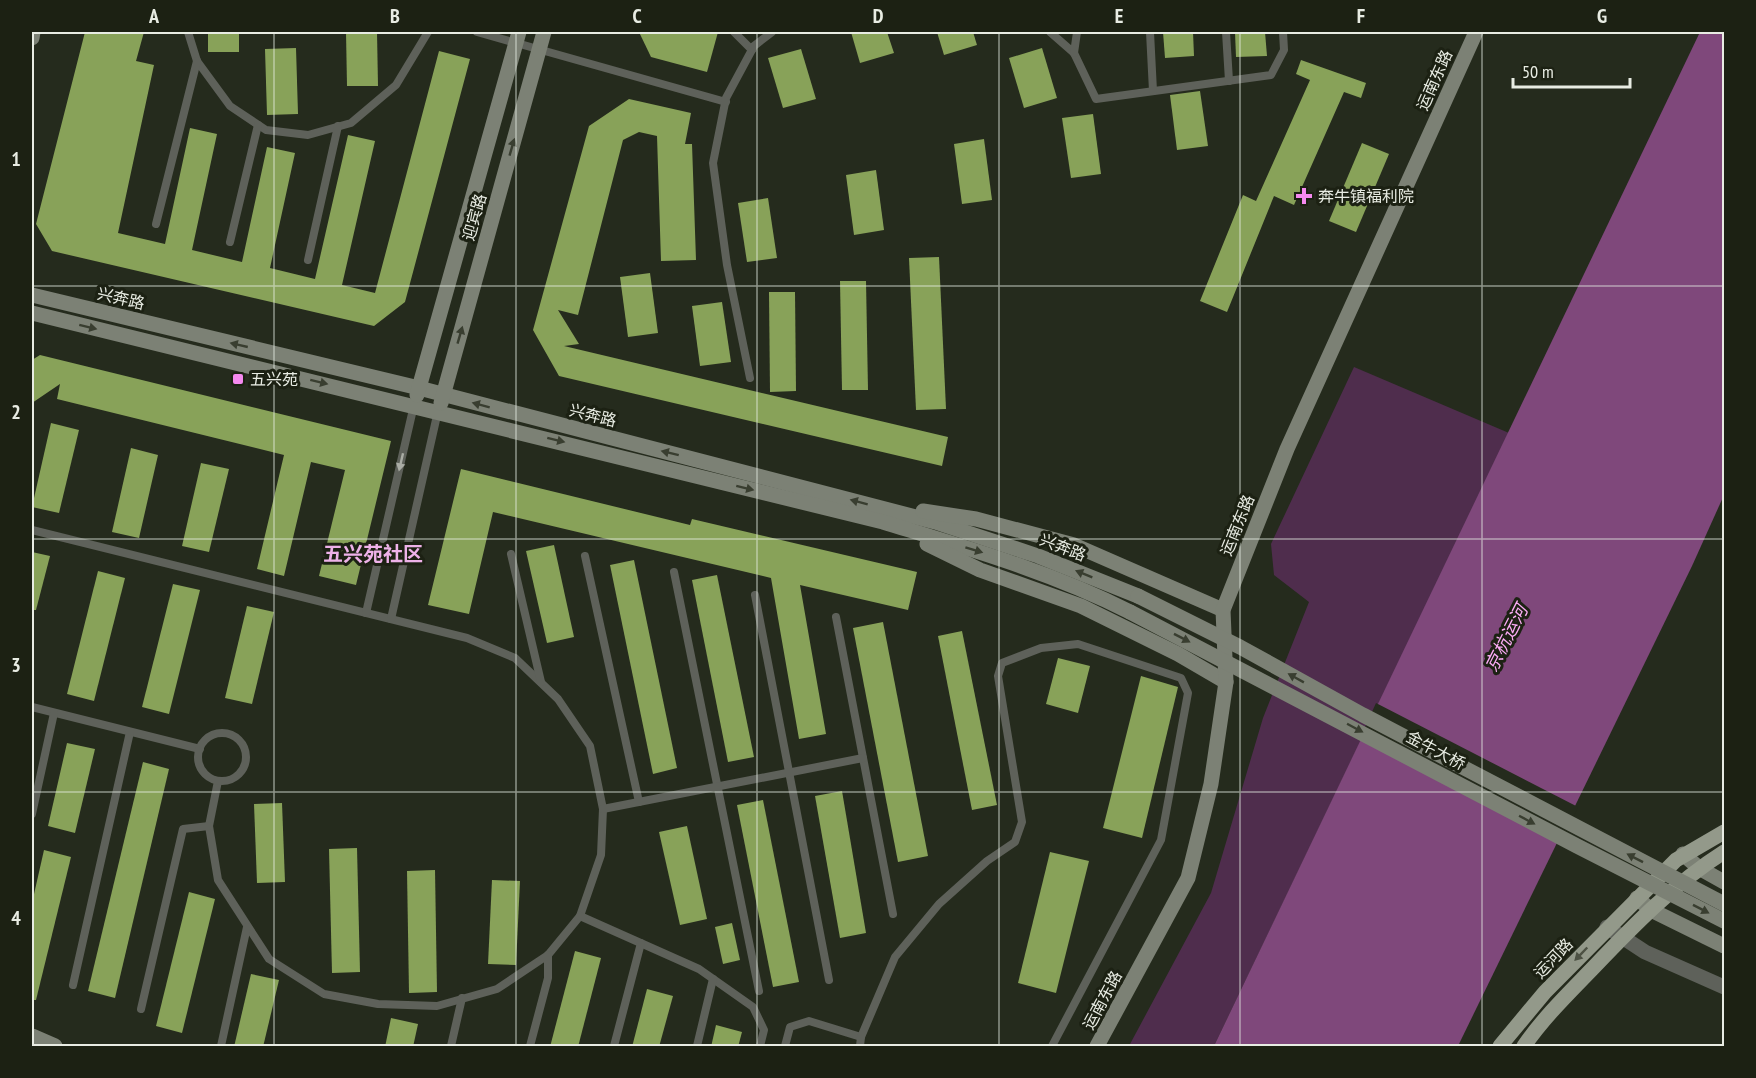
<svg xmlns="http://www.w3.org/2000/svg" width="1756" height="1078" font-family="'PT Sans Narrow','Noto Sans SC',sans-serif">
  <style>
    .green { fill: #4f2d4d }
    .water { fill: #7f487b }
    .pier { fill: #252b1d }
    .building { fill: #88a259 }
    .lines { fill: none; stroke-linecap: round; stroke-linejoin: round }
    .lane { stroke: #5e615a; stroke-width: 8 }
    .street { stroke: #5e615a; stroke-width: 15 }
    .secondary { stroke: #7c8175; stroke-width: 15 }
    .primary { stroke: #93998a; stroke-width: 15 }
    .secondary-bridge { stroke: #7c8175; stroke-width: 15 }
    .oneway { fill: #393e30 }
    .oneway2 { fill: #aaada5 }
    .oneway3 { fill: #4c5143 }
    .grid { fill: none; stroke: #e8ece3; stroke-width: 1.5; stroke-opacity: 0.55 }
    .poi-dot { fill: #f589ef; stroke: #1c2113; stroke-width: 2 }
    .labels { text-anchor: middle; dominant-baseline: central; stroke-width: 6; stroke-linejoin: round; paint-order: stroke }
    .street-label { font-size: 16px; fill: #e8ece3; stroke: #1c2113 }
    .poi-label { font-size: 16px; fill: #e8ece3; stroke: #1c2113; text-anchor: start }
    .water-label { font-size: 18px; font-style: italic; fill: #fcacf6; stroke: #1c2113 }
    .quarter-label { font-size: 20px; font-weight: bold; fill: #eeb2e9; stroke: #1c2113 }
    .neatline { fill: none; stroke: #e8ece3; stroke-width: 2 }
    .grid-label { font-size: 20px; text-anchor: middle; font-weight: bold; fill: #e8ece3 }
  </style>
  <rect width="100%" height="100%" fill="#252b1d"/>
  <polygon class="green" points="1354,367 1509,433 1214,1046 1129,1046 1211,893 1263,718 1309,602 1274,575 1271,544"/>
  <polygon class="water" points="1700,32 1724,32 1724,495 1692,566 1458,1046 1214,1046"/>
  <polygon class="pier" points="1376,703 1578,807 1561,842 1360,738"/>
  <g class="building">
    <polygon points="85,32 144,32 136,61 154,65 118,233 165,244 190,128 217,134 192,250 242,262 267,147 295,153 270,268 315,279 348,135 375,141 342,285 375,293 439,51 470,59 405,302 374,326 52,251 36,224"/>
    <rect x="208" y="32" width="31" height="20"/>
    <polygon points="346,32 377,32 378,86 347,86"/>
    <polygon points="639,32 718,32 707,72 651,57"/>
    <polygon points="851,32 887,32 894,53 860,63"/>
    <polygon points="937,32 973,32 977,45 944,55"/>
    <polygon points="1163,32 1193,32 1194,56 1165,58"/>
    <polygon points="1235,32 1265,32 1267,56 1236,57"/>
    <polygon points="296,48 298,114 267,115 265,49"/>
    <polygon points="1042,48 1057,98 1024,108 1009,58"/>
    <polygon points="801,49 816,99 783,108 768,58"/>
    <polygon points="1301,60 1366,83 1361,98 1344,92 1294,205 1274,196 1227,312 1200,301 1243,195 1256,201 1310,80 1296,74"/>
    <polygon points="1200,91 1208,146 1177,150 1170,95"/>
    <polygon points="629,99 691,113 685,144 692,144 696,260 661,261 657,136 639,132 623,140 578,315 558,310 579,344 564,346 948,437 942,466 559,376 533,330 589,126"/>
    <polygon points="1093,114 1101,174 1071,178 1062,118"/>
    <polygon points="984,139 992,200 962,204 954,144"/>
    <polygon points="1362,143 1389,154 1356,232 1329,221"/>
    <polygon points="876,170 884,230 854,235 846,175"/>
    <polygon points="768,198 777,258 747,262 738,203"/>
    <polygon points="939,257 946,409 916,410 909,258"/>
    <polygon points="650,273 658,333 628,337 620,277"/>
    <polygon points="840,281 866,281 868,390 842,390"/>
    <polygon points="769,292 795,292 796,391 770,392"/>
    <polygon points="722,302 731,362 700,366 692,306"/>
    <polygon points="40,355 391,441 356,585 319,576 345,470 311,462 284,576 257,569 284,455 57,399 60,384 32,403 32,360"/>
    <polygon points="51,423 79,430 59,513 32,507"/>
    <polygon points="131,448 158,455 139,538 112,532"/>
    <polygon points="201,463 229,469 209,552 182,546"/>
    <polygon points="461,469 690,525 692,519 917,572 908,610 800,585 826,734 799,739 771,578 493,512 469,614 428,605"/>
    <polygon points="554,545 574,637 547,643 526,551"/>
    <polygon points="32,552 50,556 36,610 32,610"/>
    <polygon points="634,560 677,768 653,774 610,565"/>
    <polygon points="98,571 125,578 94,701 67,694"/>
    <polygon points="717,575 754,757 728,762 692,580"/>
    <polygon points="173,584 200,590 169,714 142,707"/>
    <polygon points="247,606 274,612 252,704 225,698"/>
    <polygon points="883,622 928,856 898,862 853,628"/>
    <polygon points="962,631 997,805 972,810 938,636"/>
    <polygon points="1058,658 1090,666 1078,713 1046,704"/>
    <polygon points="1141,676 1178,687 1142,838 1103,828"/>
    <polygon points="67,743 95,749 75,833 48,826"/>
    <polygon points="143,762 169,769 115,998 88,991"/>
    <polygon points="842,791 866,933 840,938 815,796"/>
    <polygon points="763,800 799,982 773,987 737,805"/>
    <polygon points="282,803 285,882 257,883 254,804"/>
    <polygon points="687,826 707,919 680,925 659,832"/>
    <polygon points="357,848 360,972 332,973 329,849"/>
    <polygon points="44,850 71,857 36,1000 32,1000 32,903"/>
    <polygon points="1050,852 1089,861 1056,993 1018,983"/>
    <polygon points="435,870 437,992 409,993 407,871"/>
    <polygon points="492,880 520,881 516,965 488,964"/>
    <polygon points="189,892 215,899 182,1033 156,1026"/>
    <polygon points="732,923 740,960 723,964 715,927"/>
    <polygon points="575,951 601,958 578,1047 550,1047"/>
    <polygon points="251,974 279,980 263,1047 234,1047"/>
    <polygon points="647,989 673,996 659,1047 632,1047"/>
    <polygon points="391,1018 418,1024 413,1047 385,1047"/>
    <polygon points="716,1025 742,1032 738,1047 711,1047"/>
  </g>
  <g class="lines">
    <g class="lane">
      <polyline points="188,32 197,61 230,106 266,130 308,135 351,123 396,85 428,32"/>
      <polyline points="477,32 726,102"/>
      <polyline points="734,32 752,50"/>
      <polyline points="1050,32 1074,53 1096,99 1271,75 1284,50 1283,32"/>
      <polyline points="1150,32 1153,91"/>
      <polyline points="1226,32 1229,81"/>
      <polyline points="1074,53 1077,32"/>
      <polyline points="156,224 197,61"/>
      <polyline points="230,242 258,125"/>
      <polyline points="308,260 338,126"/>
      <polyline points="750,378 727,265 713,163 726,98 754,46 772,32"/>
      <polyline points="32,530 467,638 515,658 558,699 590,746 603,809 601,855 580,916 548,955 497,989 437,1006 378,1004 324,994 269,959 218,880 209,826 218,781"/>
      <polyline points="511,554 541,682"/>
      <polyline points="585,556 639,802"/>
      <polyline points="674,572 759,991"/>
      <polyline points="755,595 829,980"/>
      <polyline points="366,613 414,405"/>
      <polyline points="836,617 893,914"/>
      <polyline points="391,619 438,411"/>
      <polyline points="32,707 200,749"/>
      <circle cx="222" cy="757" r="24"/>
      <polyline points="603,809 863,758"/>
      <polyline points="32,814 54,713"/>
      <polyline points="580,916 699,969 753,1007 764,1030 760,1046"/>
      <polyline points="73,985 130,732"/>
      <polyline points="141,1009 183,829 209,826"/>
      <polyline points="221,1046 247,927"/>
      <polyline points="451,1046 462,998"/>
      <polyline points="530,1046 548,978 548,955"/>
      <polyline points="614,1046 641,943"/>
      <polyline points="697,1046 713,979"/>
      <polyline points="785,1046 790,1027 809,1021 861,1037"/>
      <polyline points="860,1046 861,1037 895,957 939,904 987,861 1015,842 1022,822 998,676 1002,663 1041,648 1078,644 1181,678 1188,693 1161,840 1052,1046"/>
    </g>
    <polyline class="street" points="1607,927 1645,952 1724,987"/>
    <g class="secondary">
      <polyline points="32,38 33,32"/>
      <polyline points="32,295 419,388 935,522 1038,556 1138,596"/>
      <path d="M32,313L883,522C967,548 1051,572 1130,612"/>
      <polyline points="417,395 519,32"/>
      <polyline points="441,403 544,32"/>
      <polyline points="923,511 976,519 1074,545 1223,610"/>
      <polyline points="927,544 980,570 1081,606 1178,654 1226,682"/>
      <polyline points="1683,854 1699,868 1724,882"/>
      <polyline points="1637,898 1651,910 1724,946"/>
      <polyline points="32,1036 55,1046"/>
      <polyline points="1097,1046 1188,878 1211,784 1226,682 1223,610 1287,449 1476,32"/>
    </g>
    <g class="primary">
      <polyline points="1500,1046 1545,992 1676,860 1724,832"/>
      <path d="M1524,1046C1544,1017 1569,993 1594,967C1634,925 1675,883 1724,852"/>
    </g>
    <g class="secondary-bridge">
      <polyline points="1138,596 1240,647 1363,715 1724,904"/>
      <polyline points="1130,612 1577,846 1724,921"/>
    </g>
  </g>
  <defs><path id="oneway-solid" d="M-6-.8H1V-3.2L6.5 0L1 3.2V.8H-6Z" transform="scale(1.5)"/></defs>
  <g class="oneway">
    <use href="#oneway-solid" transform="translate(512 147) rotate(-74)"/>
    <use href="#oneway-solid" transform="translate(88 327) rotate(14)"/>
    <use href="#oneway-solid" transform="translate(460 335) rotate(-74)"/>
    <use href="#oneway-solid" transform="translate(239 345) rotate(-167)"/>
    <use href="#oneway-solid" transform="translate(319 382) rotate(14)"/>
    <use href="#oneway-solid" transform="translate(481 405) rotate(-165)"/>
    <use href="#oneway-solid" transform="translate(556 440) rotate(14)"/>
    <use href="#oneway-solid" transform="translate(670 453) rotate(-166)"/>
    <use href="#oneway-solid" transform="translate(745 488) rotate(14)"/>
    <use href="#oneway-solid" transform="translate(859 502) rotate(-165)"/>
    <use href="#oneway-solid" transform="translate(974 550) rotate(17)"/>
    <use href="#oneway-solid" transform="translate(1084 574) rotate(-158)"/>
    <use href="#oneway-solid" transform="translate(1182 638) rotate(27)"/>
    <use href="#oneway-solid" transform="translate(1296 678) rotate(-151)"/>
    <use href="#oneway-solid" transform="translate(1355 728) rotate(28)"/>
    <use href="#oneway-solid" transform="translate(1527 820) rotate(28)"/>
    <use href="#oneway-solid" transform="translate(1635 858) rotate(-153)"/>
    <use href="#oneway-solid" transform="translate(1701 909) rotate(27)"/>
  </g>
  <use class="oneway2" href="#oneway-solid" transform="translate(401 462) rotate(103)"/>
  <use class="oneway3" href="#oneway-solid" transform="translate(1581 954) rotate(134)"/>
  <path class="grid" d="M274,32V1046M516,32V1046M757,32V1046M999,32V1046M1240,32V1046M1482,32V1046M32,286H1724M32,539H1724M32,792H1724"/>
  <g class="poi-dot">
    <path d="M1301 187h6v6h6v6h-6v6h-6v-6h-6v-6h6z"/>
    <rect x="232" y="373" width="12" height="12" rx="3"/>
  </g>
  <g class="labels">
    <g class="street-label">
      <text transform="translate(1434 80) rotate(-66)">运南东路</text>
      <text transform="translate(474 217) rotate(-74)">迎宾路</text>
      <text transform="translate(121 298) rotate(13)">兴奔路</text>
      <text transform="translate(593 415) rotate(14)">兴奔路</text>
      <text transform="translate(1237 525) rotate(-68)">运南东路</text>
      <text transform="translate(1063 547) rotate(21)">兴奔路</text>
      <text transform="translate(1436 750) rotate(28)">金牛大桥</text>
      <text transform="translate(1553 958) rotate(-46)">运河路</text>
      <text transform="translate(1102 1000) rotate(-62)">运南东路</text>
    </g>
    <g class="poi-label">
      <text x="1318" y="196">奔牛镇福利院</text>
      <text x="250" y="379">五兴苑</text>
    </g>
    <g class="water-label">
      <text transform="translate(1506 638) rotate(-63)">京杭运河</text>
    </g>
    <g class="quarter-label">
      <text x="373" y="554">五兴苑社区</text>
    </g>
  </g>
  <rect width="1756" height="1078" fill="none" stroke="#1c2113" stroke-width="66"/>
  <path d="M1513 78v9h117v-9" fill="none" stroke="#e8ece3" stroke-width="3"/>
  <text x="1522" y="78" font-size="18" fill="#e8ece3" stroke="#1c2113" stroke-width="4.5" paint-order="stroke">50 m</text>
  <rect x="33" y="33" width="1690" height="1012" class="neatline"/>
  <g class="grid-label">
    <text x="154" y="23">A</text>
    <text x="395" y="23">B</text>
    <text x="637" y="23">C</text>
    <text x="878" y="23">D</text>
    <text x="1119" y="23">E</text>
    <text x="1361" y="23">F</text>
    <text x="1602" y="23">G</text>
    <text x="16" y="166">1</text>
    <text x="16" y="419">2</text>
    <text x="16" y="672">3</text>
    <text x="16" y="925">4</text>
  </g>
</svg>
